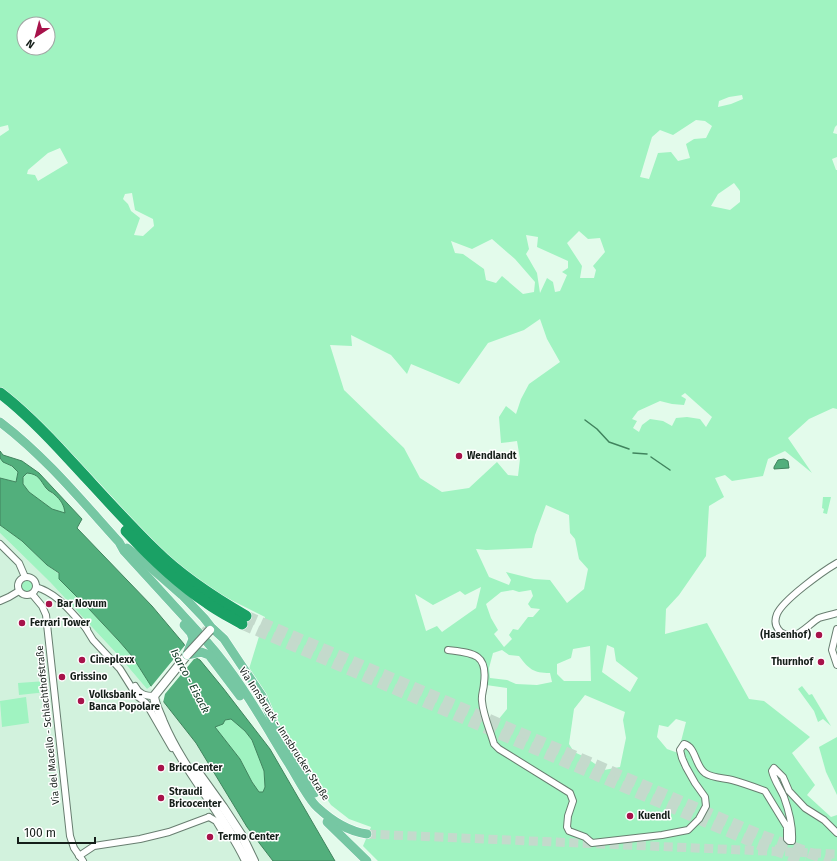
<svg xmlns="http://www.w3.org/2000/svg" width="837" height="861" font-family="'Fira Sans',sans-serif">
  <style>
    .built { fill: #d2f2dd }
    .green { fill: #a0f3c1; fill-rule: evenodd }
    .water { fill: #52af7c; stroke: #40845e; fill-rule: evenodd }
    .pier { fill: #e3fbeb }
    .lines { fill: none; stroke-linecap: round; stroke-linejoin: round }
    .stream { stroke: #40845e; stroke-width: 1.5 }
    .primary-tunnel { stroke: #c4dacc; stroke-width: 9; stroke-dasharray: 9 4.5; stroke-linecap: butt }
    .highway-tunnel { stroke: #c4dacc; stroke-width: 11; stroke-dasharray: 11 5.5; stroke-linecap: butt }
    .street-casing { stroke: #687e70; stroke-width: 8 }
    .secondary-casing { stroke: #687e70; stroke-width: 10 }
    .primary-casing { stroke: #fff; stroke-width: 10 }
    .highway-casing { stroke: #fff; stroke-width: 12 }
    .street { stroke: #fff; stroke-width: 6 }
    .secondary { stroke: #fff; stroke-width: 8 }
    .primary { stroke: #76c7a3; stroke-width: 9 }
    .highway { stroke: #1aa165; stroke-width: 11 }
    .secondary-bridge-casing { stroke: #687e70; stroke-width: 10; stroke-linecap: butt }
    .secondary-bridge { stroke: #fff; stroke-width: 8 }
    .poi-dot { fill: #a7124a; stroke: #fff; stroke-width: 1.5 }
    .labels { text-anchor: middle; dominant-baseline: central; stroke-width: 3; stroke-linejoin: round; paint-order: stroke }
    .poi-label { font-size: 10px; font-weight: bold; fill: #151e19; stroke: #fff; text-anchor: start }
    .street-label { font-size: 10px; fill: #151e19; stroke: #fff }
    .water-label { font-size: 11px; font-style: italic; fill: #0a331e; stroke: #fff }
  </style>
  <rect width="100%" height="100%" fill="#e3fbeb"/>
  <polygon class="built" points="0,533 50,582 118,655 147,689 151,686 162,697 163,701 196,743 247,827 273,861 0,861"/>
  <g class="green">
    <path d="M0,0H837V125L835,127L833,133L837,134V157L832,159L836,170H837V409L833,408L809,419L788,438L812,473L785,451L768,459L763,476L732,481L725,475L715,478L724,497L709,506L706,556L679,595L666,609L665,634L707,623L749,699L764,701L810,737L792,753L815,785L807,795L831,817L837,815V861H378L363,846L371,827L349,819L331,805L314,780L308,761L289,744L249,669L265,617L205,587L162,551L15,398L0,387V136L9,130L8,125L0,127ZM24,24H48V48H24ZM742,95L743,99L731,104L718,107L719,101L729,97ZM696,120L705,121L712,126L706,138L694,139L686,144L690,158L678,161L671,152L658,153L649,179L640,177L652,137L660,130L673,135ZM60,148L68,163L38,181L35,175L27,174L28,170L48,153ZM734,183L740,191V202L730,210L711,206L718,194ZM132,193L135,210L153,219L154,226L143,236L134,235L140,218L131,211L128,204L123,199L125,194ZM579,231L588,239L600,238L605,252L593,266L596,270L594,278H580L582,266L567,243ZM526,235L538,237L537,247L568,261V268L562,272L567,275L560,291L555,292L553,282L547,278L540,293L537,273L526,254L529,249ZM492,239L515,259L535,282L534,292L523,294L502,276L496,283L486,280L484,269L463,254L455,253L451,241L472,249ZM540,319L547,339L560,362L529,384L521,399L516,414L506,406L499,417L501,443L517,441L520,459L518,476L508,475L497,462L469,488L442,492L420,478L404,448L344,390L330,345L352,346L351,335L391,355L407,374L411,364L459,384L488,343L524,330ZM685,393L712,417L706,427L700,419L687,417L676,418L672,426L663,421L650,419L642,425L639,432L633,428L637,421L632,419L638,411L660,401L672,404L684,405L686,399L681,396ZM546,505L569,515L570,533L575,539L579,559L588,569L584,589L567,603L550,580L534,579L506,572L511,580L509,585L489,577L476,549L486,550L532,548L535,535ZM481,587L476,608L442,632L437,626L426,631L415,594L433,605L460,591L465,595ZM513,590L519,592L531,590L533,596L528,604L531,608L540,609L533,617H528L518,630L513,629L509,635L512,639L504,647L494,634L498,630L491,618L486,604L501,592ZM607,645L614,648L616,661L638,678L630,692L602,672ZM590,646L591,681H564L557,674V664L571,658L573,649ZM502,650L509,655L519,656C529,669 533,673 550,673L552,682L537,685L516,684L507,680L490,678L489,668L493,653ZM486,685L507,688V709L498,720L488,719L483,700ZM585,695L625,712L623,720L626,738L620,767L604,770L585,757L574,752L569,744L574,709ZM676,719L686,722L678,753L667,749L657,737L659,725L668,727Z"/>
    <path d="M0,458C6,465 11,464 18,472L17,482L0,478Z"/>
    <polygon points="27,473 32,473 37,476 44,483 46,489 56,496 65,505 66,514 52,509 29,492 23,484 23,478"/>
    <polygon points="823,497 831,497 827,514 823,513 824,509 822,508"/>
    <polygon points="0,525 22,541 47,565 59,574 59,579 89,609 119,641 132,656 151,686 147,689 118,655 50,582 0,533"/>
    <circle cx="27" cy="586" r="8"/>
    <polygon points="46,681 47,692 19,695 18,683"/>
    <polygon points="802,686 809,695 812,694 831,726 823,719 818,722 814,711 798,689"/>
    <polygon points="26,697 29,723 2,727 0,701"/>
    <polygon points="231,719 245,731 252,740 264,771 265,787 263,792 259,793 252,782 240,759 215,727 222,724 225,720"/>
    <polygon points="837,737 837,795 826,772 819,747"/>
  </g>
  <g class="water">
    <path d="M0,451L3,455L22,461L39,473L82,519L77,528L152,606L184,644L186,650L194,657L200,660L223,688L270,749L335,861H273L247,827L196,743L163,701L162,697L151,686L132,656L119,641L89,609L59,579V573L47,565L22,541L0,525V478L16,482L18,472L12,466L3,462L0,458ZM27,473C39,474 40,480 46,488C48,491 52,492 54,494C61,500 64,505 65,513L52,509L29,492L23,484V477ZM231,719L245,731L252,740L264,771L265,787L263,792H259L252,782L240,759L215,727L223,724L225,720Z"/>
    <polygon points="784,459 788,461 789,468 774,469 774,467 778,460"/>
  </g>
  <polygon class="pier" points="186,644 188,649 198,657 194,659 165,694 163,703 160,698 150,688"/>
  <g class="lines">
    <g class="stream">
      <polyline points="585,420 597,429 609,442 629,449"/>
      <polyline points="633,453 647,454"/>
      <polyline points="651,457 670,470"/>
    </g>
    <g class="primary-tunnel">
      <polyline points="202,628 211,638"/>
      <polyline points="367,834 837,854"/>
    </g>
    <g class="highway-tunnel">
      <polyline points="246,616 758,834 831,861"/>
      <polyline points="242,624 755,843 805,861"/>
    </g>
    <defs>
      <g id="street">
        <polyline points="0,544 19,563 25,577"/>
        <path d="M837,563C823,571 783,600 777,614C775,619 775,625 778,629C781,634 788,636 794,635C801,634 812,622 819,618C825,616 831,615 837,613"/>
        <circle cx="27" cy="586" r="9"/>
        <path d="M36,587C59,594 71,613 87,629"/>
        <polyline points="32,594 42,606 46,615 70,836 74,848 83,861"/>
        <polyline points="0,601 9,597 19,591"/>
        <polyline points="85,627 93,640 120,669 137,696 146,703 172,748"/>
        <polyline points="837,629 832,650 837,665"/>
        <path d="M448,650C472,653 488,653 484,683C484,689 481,695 482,701C483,715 490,730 494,744L499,749L570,793L573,801L568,816L567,827L569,831L585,837L592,843L662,835L688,830L699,819L706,806L705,797L695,783L686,767L682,758L680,750L684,744C696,747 695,766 705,773C712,778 724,778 732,780C743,783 754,787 765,791L787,827V839L789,841H792C793,826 789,811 784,797C780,788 774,780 772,771L774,768L783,777L789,791L805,808L824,820L837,833"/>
        <path d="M135,686C139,694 145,696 154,696"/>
        <polyline points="209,817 216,821 222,831 234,839"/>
        <polyline points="79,856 94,846 140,839 169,832 209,817"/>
      </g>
      <g id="secondary">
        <path d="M187,655L154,696C155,706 160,713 163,722C184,772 223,812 246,861"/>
        <polyline points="195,768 223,807 242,836 254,861"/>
      </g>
      <g id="primary">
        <path d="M0,422C45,456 81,500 119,542L124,551L199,633"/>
        <polyline points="127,548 140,558 182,595 204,618 211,627 224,639 262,696 275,727"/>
        <polyline points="184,625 191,633 193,639 187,654"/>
        <path d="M207,642C240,679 263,722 289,764C296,775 308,799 317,807C332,821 347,831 367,834"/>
        <polyline points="187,655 201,652 209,655 240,696"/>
        <polyline points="273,723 315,793"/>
        <polyline points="327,822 367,861"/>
      </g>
      <g id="highway">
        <path d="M0,393C25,412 47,435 68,458C97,489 125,521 155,550C182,577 213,597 246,616"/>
        <path d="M126,531C151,558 177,583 207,603C218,611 230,617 242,624"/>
      </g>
    </defs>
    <use href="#street" class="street-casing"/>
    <use href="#secondary" class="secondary-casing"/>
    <use href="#primary" class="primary-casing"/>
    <use href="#highway" class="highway-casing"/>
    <use href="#street" class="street"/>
    <use href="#secondary" class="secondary"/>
    <use href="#primary" class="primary"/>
    <use href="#highway" class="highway"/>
    <defs>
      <polyline id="secondary-bridge" points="187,655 210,630"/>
    </defs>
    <use href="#secondary-bridge" class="secondary-bridge-casing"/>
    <use href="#secondary-bridge" class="secondary-bridge"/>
  </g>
  <g class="poi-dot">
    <circle cx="459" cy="456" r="4"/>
    <circle cx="49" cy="604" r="4"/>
    <circle cx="22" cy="623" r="4"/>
    <circle cx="819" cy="635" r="4"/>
    <circle cx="82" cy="660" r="4"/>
    <circle cx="821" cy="662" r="4"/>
    <circle cx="62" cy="677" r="4"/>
    <circle cx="81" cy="701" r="4"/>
    <circle cx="161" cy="768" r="4"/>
    <circle cx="161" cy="798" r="4"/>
    <circle cx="630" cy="816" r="4"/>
    <circle cx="210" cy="837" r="4"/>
  </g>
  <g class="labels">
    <g class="poi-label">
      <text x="467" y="456">Wendlandt</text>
      <text x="57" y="604">Bar Novum</text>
      <text x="30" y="623">Ferrari Tower</text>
      <text x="811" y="635" text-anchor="end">(Hasenhof)</text>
      <text x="90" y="660">Cineplexx</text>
      <text x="813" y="662" text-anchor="end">Thurnhof</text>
      <text x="70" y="677">Grissino</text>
      <text x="89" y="695">Volksbank -<tspan x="89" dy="12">Banca Popolare</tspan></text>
      <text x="169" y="768">BricoCenter</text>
      <text x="169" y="792">Straudi<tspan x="169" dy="12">Bricocenter</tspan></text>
      <text x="638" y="816">Kuendl</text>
      <text x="218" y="837">Termo Center</text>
    </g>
    <g class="street-label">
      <text transform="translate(48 725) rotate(-96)">Via del Macello - Schlachthofstraße</text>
      <text transform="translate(284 734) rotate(57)">Via Innsbruck - Innsbrucker Straße</text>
    </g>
    <g class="water-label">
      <text transform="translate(190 681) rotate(62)">Isarco - Eisack</text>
    </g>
  </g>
  <g transform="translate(36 36) rotate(216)"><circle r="19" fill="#ffffff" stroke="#a1a5a3"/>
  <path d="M0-3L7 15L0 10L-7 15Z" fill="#a7124a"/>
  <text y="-6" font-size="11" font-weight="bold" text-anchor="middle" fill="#151e19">N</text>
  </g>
  <path d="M18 837v6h77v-6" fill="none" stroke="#151e19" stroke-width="2"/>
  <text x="24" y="837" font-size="12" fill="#151e19" stroke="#ffffff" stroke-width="3" paint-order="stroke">100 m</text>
</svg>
